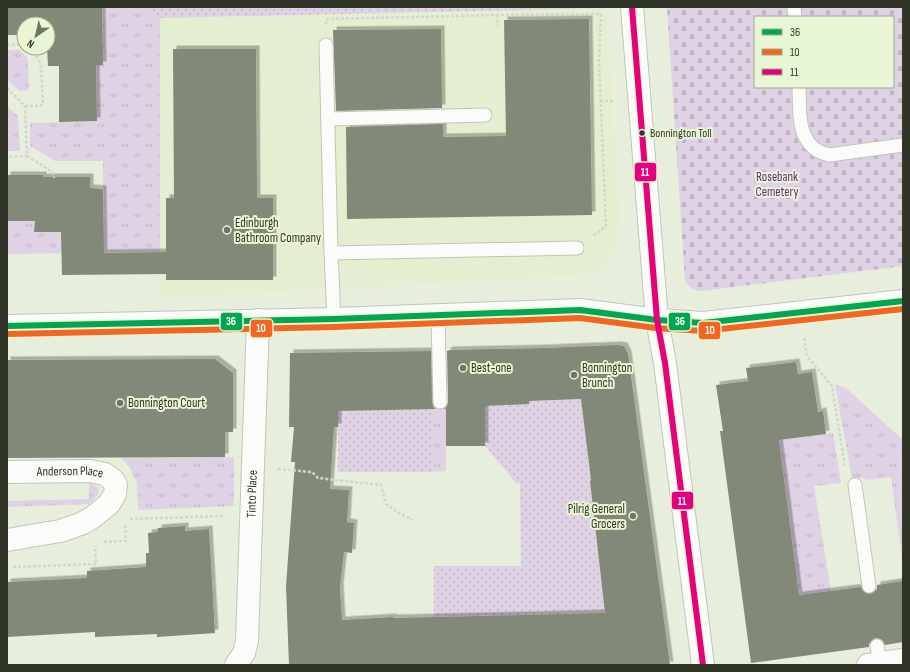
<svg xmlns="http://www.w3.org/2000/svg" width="910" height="672" font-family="'Sofia Sans Condensed',sans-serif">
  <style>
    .built { fill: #e3efd0 }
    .grass { fill: url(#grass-tufts) }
    .cemetery { fill: url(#cemetery-stones); fill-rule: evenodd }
    .park { fill: url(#park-dots) }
    .building { fill: #838978; filter: url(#shadow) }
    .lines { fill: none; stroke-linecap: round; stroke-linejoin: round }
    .service-casing { stroke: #c0c6b7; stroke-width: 15 }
    .minor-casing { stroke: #c0c6b7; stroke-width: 24 }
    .tertiary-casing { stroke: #c0c6b7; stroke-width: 24 }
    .secondary-casing { stroke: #c0c6b7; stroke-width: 24 }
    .path { stroke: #d3d6d0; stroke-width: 2.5; stroke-dasharray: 3 2; stroke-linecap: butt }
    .service { stroke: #fbfcfa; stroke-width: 13 }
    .minor { stroke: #fbfcfa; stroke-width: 22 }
    .tertiary { stroke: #fbfcfa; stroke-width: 22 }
    .secondary { stroke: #fbfcfa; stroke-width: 22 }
    .bus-1-casing { stroke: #e9f6d4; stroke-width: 9 }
    .bus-2-casing { stroke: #e9f6d4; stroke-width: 9 }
    .bus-3-casing { stroke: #e9f6d4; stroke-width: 9 }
    .bus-1 { stroke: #00a651; stroke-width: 6 }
    .bus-2 { stroke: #f26522; stroke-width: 6 }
    .bus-3 { stroke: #e5007d; stroke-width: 6 }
    .bus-dot { fill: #303528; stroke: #e9f6d4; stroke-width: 1.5 }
    .poi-dot { fill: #707667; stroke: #e9f6d4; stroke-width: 1.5 }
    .labels { text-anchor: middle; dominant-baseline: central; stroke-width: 4; stroke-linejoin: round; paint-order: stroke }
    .bus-label { font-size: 12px; fill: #303528; stroke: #e9f6d4; text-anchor: start }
    .park-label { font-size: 13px; fill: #692a86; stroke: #e9f6d4 }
    .poi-label { font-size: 13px; fill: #303528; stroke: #e9f6d4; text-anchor: start }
    .street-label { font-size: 13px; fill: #303528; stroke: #e9f6d4 }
    .line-badge { stroke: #e9f6d4; stroke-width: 1.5 }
    .badge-label { font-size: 11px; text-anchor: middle; font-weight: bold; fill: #fff }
  </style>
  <defs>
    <pattern id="grass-tufts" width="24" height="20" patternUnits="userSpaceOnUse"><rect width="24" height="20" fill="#e0d2e5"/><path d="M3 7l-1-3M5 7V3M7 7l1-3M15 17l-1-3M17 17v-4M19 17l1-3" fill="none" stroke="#c0b5c4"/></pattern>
    <pattern id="cemetery-stones" width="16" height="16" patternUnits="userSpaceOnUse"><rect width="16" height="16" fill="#e0d2e5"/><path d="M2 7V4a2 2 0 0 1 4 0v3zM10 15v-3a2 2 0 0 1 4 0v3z" fill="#c0b5c4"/></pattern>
    <pattern id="park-dots" width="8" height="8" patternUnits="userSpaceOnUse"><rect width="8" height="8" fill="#e0d2e5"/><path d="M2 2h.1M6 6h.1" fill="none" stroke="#c0b5c4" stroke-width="1.8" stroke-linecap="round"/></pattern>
    <filter id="shadow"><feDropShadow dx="3.5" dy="-3.5" stdDeviation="0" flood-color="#0004"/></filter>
  </defs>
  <rect width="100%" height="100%" fill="#e7eedc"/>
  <polygon class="built" points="606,8 620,224 616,229 617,248 597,274 354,288 160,297 160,18"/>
  <g class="grass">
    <polygon points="102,7 147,7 160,18 160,259 153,252 7,254 7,221 35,221 35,232 104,232 103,161 55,161 30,146 30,123 97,121 96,65 103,65"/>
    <polygon points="7,50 20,50 28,59 29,90 19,91 7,79"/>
    <polygon points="7,106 18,116 20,151 7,151"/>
    <polygon points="835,384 846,388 903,440 903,564 891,477 865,480 865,478 852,479"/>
    <polygon points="433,409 446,409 446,471 433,472"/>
    <polygon points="833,433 841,483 814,486 831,591 799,595 779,440"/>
    <polygon points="234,457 234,506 138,510 137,483 129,466 121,458"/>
    <polygon points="89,482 98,487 99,494 89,504 7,507 7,501 89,499"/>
  </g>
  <path class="cemetery" d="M667,7H903V266L702,291C694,291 688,287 685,280ZM755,17H893V87H755Z"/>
  <g class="park">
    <polygon points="147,7 606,7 606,8 160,18"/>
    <polygon points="338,399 359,410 433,409 433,472 338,472"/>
    <polygon points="581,399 591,480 590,481 606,623 583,614 434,617 434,566 521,566 520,483 516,483 485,446 485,403"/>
  </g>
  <g class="building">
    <polygon points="7,7 102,7 103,65 96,65 97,121 59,122 59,66 48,66 47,48 48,48 48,24 24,24 24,35 7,35"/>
    <polygon points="589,19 592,215 347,219 346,127 443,124 443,137 506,136 504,20"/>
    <polygon points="441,29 442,108 336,111 333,30"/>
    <polygon points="173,49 256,49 257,198 273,198 273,280 166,280 166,274 62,275 61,232 34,232 35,221 7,221 7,175 43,175 43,177 90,177 90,188 103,189 104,253 166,252 166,198 174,198"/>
    <polygon points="617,345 624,346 628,354 670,665 289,665 286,586 295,462 291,462 294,427 289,427 290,353 431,351 432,402 433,406 436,409 338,411 338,427 334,427 330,489 349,490 347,522 354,523 352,553 344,552 340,587 342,620 393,617 393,618 605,613 590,481 591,480 581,399 529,401 529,404 485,406 485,446 446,446 446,409 444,409 447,406 448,402 447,351 450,350 545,348"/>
    <polygon points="215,359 233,373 233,432 225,432 225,457 7,458 7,360"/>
    <polygon points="796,362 798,374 812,372 818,412 823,411 826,434 779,440 799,595 861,587 863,591 866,593 870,594 874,592 877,589 877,585 903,581 903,642 885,645 883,641 880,639 876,638 872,640 869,644 869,647 751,663 720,431 723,431 716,385 748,381 746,368"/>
    <polygon points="185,526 185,531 209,529 215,633 157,637 157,634 95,637 95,632 7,637 7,582 87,578 87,571 146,567 146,553 149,553 148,533 158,532 158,528"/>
  </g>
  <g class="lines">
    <defs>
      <g id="service">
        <polyline points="794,7 795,17"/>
        <polyline points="326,45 331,253 334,319"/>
        <path d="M799,87C800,109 796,140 820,152C822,153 826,154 829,155L903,145"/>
        <polyline points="328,119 485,115"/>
        <polyline points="331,253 577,248"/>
        <polyline points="438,316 440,402"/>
        <polyline points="855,485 869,586"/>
        <polyline points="877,646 880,663"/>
      </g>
      <g id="minor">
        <path id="s1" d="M7,472L90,471L105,474L114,481L116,485L115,494L109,504L93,517L83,523L72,527L60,531L7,540"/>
        <path id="s2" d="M236,665L244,653L247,641L258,320"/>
        <polyline points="868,665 903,660"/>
      </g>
      <polyline id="tertiary" points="632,7 657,320 665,363 703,665"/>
      <polyline id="secondary" points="7,326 334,319 580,310 657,320 703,323 903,301"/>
    </defs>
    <use href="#service" class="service-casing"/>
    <use href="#minor" class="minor-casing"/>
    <use href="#tertiary" class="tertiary-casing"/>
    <use href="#secondary" class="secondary-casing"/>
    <g class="path">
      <polyline points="497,15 498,26"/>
      <polyline points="326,24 326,19 497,15 601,14 599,63 606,226 593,236"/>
      <polyline points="7,45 21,44 24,46"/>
      <polyline points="7,88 25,106 27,156 7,157"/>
      <polyline points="600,101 613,101"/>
      <polyline points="25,106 40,106 43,104 41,68 39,59 26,48"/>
      <polyline points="27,156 42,165 53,173 54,178"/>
      <polyline points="804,338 807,356 832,386 845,466"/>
      <polyline points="278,469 312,472 318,478 381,485 386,504 399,513 413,520"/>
      <polyline points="130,519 225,516"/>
      <polyline points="104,542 126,541 125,525"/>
      <polyline points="13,567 96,564 95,546"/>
    </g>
    <use href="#service" class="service"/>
    <use href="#minor" class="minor"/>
    <use href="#tertiary" class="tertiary"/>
    <use href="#secondary" class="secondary"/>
    <defs>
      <polyline id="bus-1" points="7,326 334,319 580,310 657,320 703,323 903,301"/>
      <polyline id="bus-2" points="7,334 334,327 580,318 656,328 703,331 903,309"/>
      <polyline id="bus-3" points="632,7 657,320 665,363 703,665"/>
    </defs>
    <use href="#bus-1" class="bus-1-casing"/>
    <use href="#bus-2" class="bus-2-casing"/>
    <use href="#bus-3" class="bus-3-casing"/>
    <use href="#bus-1" class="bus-1"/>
    <use href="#bus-2" class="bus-2"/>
    <use href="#bus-3" class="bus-3"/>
  </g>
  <circle class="bus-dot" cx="642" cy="133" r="3.5"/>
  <g class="poi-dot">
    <circle cx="227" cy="230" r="4"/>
    <circle cx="463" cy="368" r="4"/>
    <circle cx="574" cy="375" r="4"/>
    <circle cx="120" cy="403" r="4"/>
    <circle cx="633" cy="516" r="4"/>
  </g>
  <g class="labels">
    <g class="bus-label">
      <text x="650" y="133">Bonnington Toll</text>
    </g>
    <g class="park-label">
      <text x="777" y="177">Rosebank<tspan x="777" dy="15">Cemetery</tspan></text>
    </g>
    <g class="poi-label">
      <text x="235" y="223">Edinburgh<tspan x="235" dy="15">Bathroom Company</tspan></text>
      <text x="471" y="368">Best-one</text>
      <text x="582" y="368">Bonnington<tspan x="582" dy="15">Brunch</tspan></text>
      <text x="128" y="403">Bonnington Court</text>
      <text x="625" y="509" text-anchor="end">Pilrig General<tspan x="625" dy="15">Grocers</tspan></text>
    </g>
    <g class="street-label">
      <text stroke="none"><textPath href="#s1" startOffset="63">Anderson Place</textPath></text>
      <text stroke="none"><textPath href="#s2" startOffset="174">Tinto Place</textPath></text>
    </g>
  </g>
  <g class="line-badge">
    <rect x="634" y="162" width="23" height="20" rx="4" fill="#e5007d"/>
    <rect x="220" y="312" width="23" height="19" rx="4" fill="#00a651"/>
    <rect x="668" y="312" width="23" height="19" rx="4" fill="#00a651"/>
    <rect x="250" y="319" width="23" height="19" rx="4" fill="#f26522"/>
    <rect x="698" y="321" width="23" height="19" rx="4" fill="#f26522"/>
    <rect x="671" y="491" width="23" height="19" rx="4" fill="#e5007d"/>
  </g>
  <g class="badge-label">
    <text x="645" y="176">11</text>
    <text x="231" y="325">36</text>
    <text x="680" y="325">36</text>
    <text x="261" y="332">10</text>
    <text x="710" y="334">10</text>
    <text x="682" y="505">11</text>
  </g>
  <rect width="910" height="672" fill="none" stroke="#303528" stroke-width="16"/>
  <rect x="754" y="16" width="140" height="72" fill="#e9f6d4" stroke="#9fa98f"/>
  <rect x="762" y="29" width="20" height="6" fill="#00a651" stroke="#9fa98f"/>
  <text x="790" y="36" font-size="12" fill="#303528">36</text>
  <rect x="762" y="49" width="20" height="6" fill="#f26522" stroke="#9fa98f"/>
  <text x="790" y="56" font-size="12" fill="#303528">10</text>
  <rect x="762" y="69" width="20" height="6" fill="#e5007d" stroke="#9fa98f"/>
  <text x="790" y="76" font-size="12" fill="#303528">11</text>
  <g transform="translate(36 36) rotate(214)"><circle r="19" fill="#e9f6d4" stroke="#9fa98f"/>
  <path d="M0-3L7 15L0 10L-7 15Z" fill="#707667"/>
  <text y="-6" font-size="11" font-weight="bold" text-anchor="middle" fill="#303528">N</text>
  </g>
</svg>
